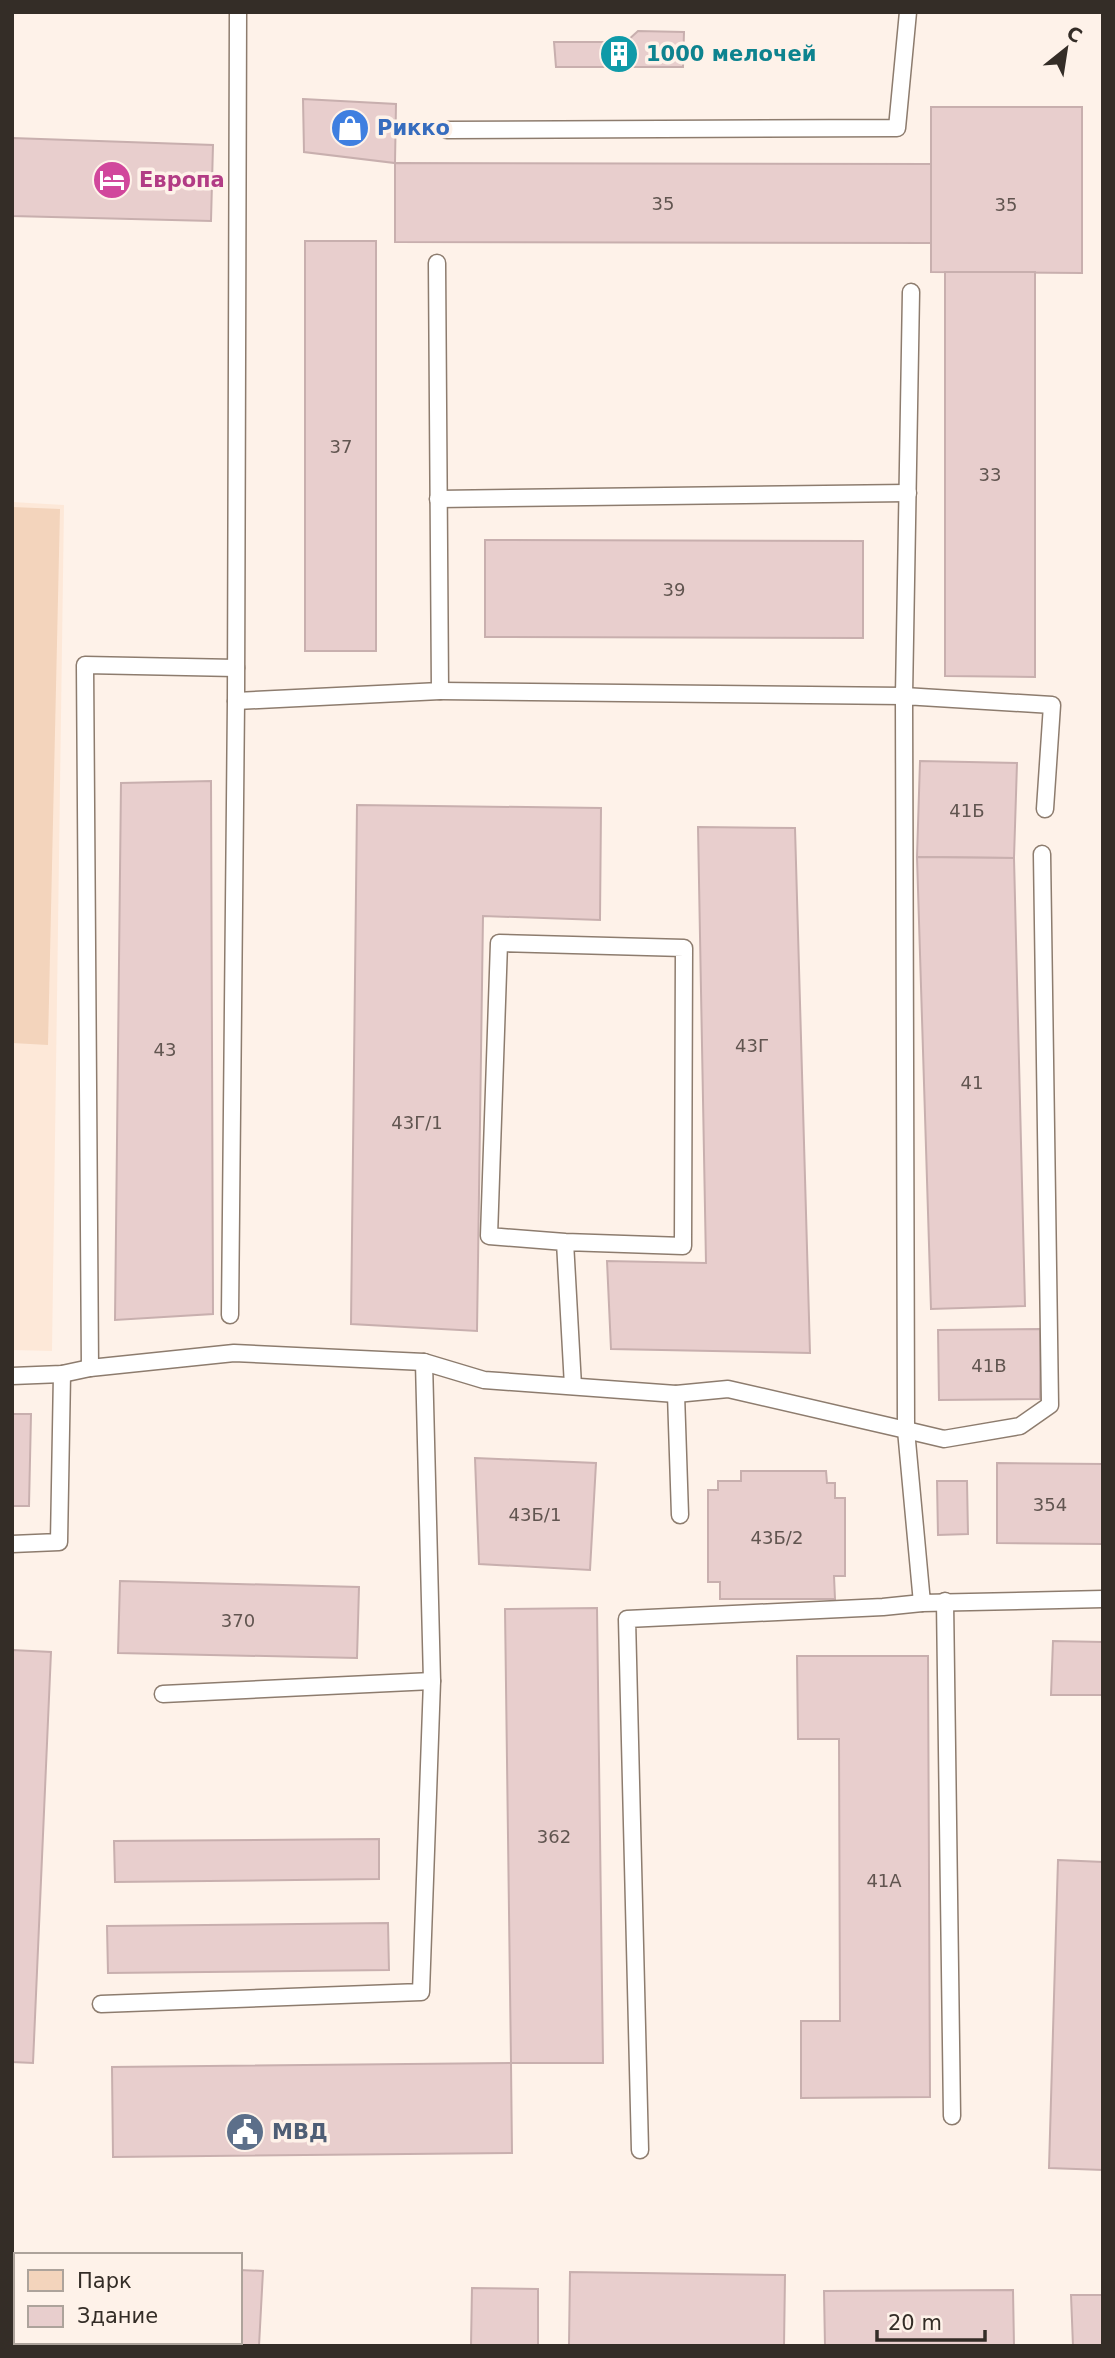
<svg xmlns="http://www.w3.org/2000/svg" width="1115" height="2358" font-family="'DejaVu Sans',sans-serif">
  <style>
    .built { fill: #fde8d8 }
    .green { fill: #f3d4bc }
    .building { fill: #e8cecd; stroke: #c8afae; stroke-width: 2 }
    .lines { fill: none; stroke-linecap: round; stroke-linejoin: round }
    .service-casing { stroke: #8d7c6e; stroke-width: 19 }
    .service { stroke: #fff; stroke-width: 16 }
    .labels { text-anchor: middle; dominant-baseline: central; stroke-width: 7; stroke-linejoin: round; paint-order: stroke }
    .number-label { font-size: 18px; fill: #615550 }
    .culture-label { font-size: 21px; font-weight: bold; fill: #0d838f; stroke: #fef2e9; text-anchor: start }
    .shop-label { font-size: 21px; font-weight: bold; fill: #366cbe; stroke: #fef2e9; text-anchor: start }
    .hotel-label { font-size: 21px; font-weight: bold; fill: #b23c85; stroke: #fef2e9; text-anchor: start }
    .service-label { font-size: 21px; font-weight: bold; fill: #4e5e75; stroke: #fef2e9; text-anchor: start }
  </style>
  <rect width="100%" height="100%" fill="#fef2e9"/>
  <polygon class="built" points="12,502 64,505 52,1351 12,1350"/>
  <polygon class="green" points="12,507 60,509 48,1045 12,1043"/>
  <g class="building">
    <polygon points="638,31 684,32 683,67 556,67 554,42 626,42"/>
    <polygon points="303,99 396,104 395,163 304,152"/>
    <polygon points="931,107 1082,107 1082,273 931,272"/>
    <polygon points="12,138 213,145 211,221 12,216"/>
    <polygon points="395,163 931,164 931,243 395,242"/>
    <rect x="305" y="241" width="71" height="410"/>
    <polygon points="945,272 1035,272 1035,677 945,676"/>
    <polygon points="485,540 863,541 863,638 485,637"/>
    <polygon points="920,761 1017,763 1014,858 917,857"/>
    <polygon points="211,781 213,1314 115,1320 121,783"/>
    <polygon points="357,805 601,808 600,920 483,916 477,1331 351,1324"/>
    <polygon points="698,827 795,828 810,1353 611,1349 607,1261 706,1263"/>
    <polygon points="917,857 1014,858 1025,1306 931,1309"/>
    <polygon points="1040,1329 1040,1399 939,1400 938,1330"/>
    <polygon points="12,1414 31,1414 29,1506 12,1506"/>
    <polygon points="475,1458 596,1463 590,1570 479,1564"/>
    <polygon points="997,1463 1103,1464 1103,1544 997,1543"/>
    <polygon points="741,1471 826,1471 827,1483 835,1483 835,1498 845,1498 845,1576 834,1576 835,1599 720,1599 720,1582 708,1582 708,1490 718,1490 718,1481 741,1481"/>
    <polygon points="937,1481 967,1481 968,1534 938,1535"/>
    <polygon points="120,1581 359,1587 357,1658 118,1653"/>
    <polygon points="597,1608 603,2063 511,2063 505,1609"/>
    <polygon points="1053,1641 1103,1642 1103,1695 1051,1695"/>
    <polygon points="12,1650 51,1652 33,2063 12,2062"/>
    <polygon points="797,1656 928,1656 930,2097 801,2098 801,2021 840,2021 839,1739 798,1739"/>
    <polygon points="379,1839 379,1879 115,1882 114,1841"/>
    <polygon points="1058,1860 1103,1862 1103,2170 1049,2168"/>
    <polygon points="388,1923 389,1970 108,1973 107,1926"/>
    <polygon points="511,2063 512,2153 113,2157 112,2067"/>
    <polygon points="12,2259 16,2259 16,2342 240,2342 240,2270 263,2271 259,2346 12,2346"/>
    <polygon points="570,2272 785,2275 784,2346 569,2345"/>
    <polygon points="472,2288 538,2289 538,2346 471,2346"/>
    <polygon points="1013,2290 1014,2346 825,2346 824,2291"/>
    <polygon points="1071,2295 1103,2295 1103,2346 1073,2346"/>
  </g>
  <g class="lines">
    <defs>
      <g id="service">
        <polyline points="447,130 897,128 908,12"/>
        <polyline points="438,499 908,493"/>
        <polyline points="440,691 904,696 911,292"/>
        <polyline points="236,701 440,691 437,263"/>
        <polyline points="1042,854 1050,1405 1020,1426 944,1439 906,1430 904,696 1052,705 1045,809"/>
        <polyline points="565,1242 489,1236 499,943 684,948 683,1246 565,1242 573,1386"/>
        <polyline points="230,1315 236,701 238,12"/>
        <polyline points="90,1368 85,665 236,668"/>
        <polyline points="12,1376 62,1374 90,1368 234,1353 424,1362 484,1380 676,1394 728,1389 906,1430 922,1603 1103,1599"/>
        <polyline points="676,1394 680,1515"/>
        <polyline points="12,1544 59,1542 62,1374"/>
        <polyline points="945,1601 952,2116"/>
        <polyline points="163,1694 432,1681"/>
        <polyline points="101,2004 421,1992 432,1681 424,1362"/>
        <polyline points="640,2150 627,1619 883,1607 922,1603"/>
      </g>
    </defs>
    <use href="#service" class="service-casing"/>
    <use href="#service" class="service"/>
  </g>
  <defs>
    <symbol id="building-disc" viewBox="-11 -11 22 22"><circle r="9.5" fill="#0f9aa8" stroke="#fef2e9"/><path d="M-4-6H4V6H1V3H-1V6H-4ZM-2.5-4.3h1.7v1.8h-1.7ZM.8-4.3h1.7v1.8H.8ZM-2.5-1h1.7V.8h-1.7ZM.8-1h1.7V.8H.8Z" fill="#fff"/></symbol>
    <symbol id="shop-disc" viewBox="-11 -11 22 22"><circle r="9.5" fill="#3f7fe0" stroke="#fef2e9"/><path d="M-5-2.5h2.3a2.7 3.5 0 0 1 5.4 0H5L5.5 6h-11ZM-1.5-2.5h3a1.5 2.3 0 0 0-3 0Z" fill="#fff"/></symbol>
    <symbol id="hotel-disc" viewBox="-11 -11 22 22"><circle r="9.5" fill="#d1479c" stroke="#fef2e9"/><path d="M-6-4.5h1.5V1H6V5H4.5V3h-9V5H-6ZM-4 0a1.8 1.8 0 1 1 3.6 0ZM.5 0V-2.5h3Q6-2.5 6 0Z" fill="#fff"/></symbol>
    <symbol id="civic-disc" viewBox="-11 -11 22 22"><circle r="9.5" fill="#5c6f8a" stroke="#fef2e9"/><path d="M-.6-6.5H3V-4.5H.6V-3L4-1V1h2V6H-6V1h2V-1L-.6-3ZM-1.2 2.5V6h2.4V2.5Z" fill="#fff"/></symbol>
  </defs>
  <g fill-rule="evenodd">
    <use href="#building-disc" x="597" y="32" width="44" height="44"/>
    <use href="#shop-disc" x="328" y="106" width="44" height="44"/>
    <use href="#hotel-disc" x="90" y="158" width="44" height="44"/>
    <use href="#civic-disc" x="223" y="2110" width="44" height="44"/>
  </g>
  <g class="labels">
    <g class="number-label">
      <text x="663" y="203">35</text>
      <text x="1006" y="204">35</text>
      <text x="341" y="446">37</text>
      <text x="990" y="474">33</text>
      <text x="674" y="589">39</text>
      <text x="967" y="810">41Б</text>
      <text x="752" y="1045">43Г</text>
      <text x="165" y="1049">43</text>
      <text x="972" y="1082">41</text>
      <text x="417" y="1122">43Г/1</text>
      <text x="989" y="1365">41В</text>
      <text x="1050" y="1504">354</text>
      <text x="535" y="1514">43Б/1</text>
      <text x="777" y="1537">43Б/2</text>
      <text x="238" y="1620">370</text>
      <text x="554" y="1836">362</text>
      <text x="884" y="1880">41А</text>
    </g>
    <g class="culture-label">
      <text x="646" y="54">1000 мелочей</text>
    </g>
    <g class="shop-label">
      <text x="377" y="128">Рикко</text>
    </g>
    <g class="hotel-label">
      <text x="139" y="180">Европа</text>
    </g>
    <g class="service-label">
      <text x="272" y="2132">МВД</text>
    </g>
  </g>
  <rect width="1115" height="2358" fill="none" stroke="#342d27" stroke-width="28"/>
  <rect x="14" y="2253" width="228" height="91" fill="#fef2e9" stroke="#ada39b" stroke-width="2"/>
  <rect x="28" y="2270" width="35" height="21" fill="#f3d4bc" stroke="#ada39b" stroke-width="2"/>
  <text x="77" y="2288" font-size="21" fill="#342d27">Парк</text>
  <rect x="28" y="2306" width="35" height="21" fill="#e8cecd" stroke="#ada39b" stroke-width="2"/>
  <text x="77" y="2323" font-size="21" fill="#342d27">Здание</text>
  <g transform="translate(1066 49) rotate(30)" stroke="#fef2e9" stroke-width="5" paint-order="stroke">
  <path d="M0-5L12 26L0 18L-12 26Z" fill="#342d27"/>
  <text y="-10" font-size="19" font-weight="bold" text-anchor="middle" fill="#342d27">С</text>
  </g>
  <path d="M877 2330v10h108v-10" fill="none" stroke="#342d27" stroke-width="3.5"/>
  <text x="888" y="2330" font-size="21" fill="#342d27" stroke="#fef2e9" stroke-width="5" paint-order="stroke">20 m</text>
</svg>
